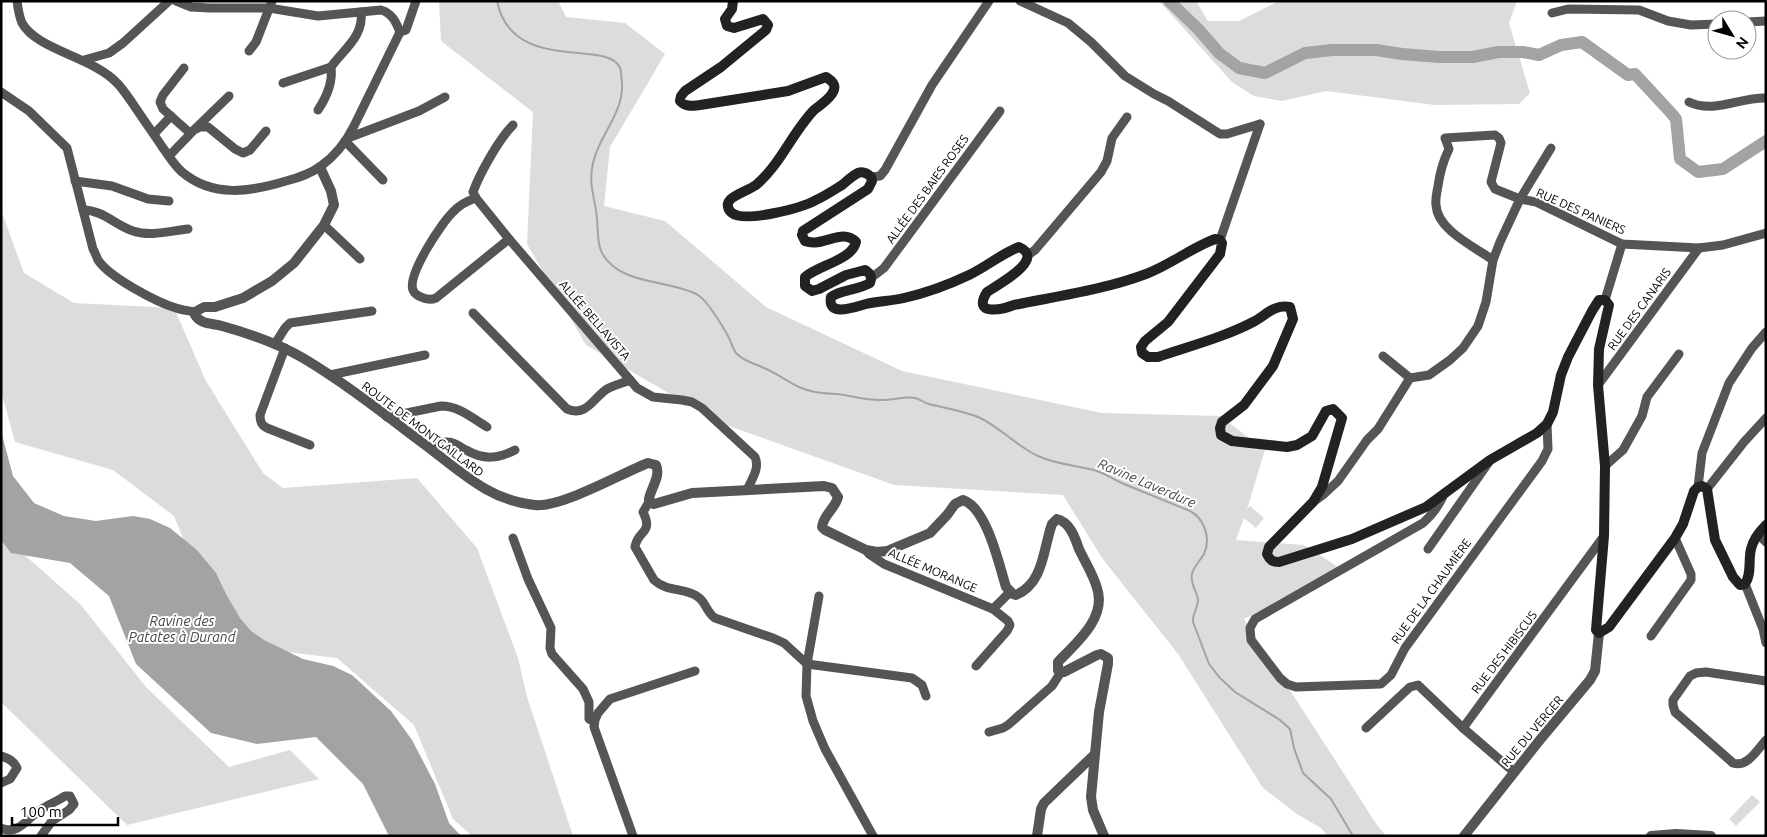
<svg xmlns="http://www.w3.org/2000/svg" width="1767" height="837" font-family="Ubuntu,sans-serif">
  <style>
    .green { fill: #dcdcdc }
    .water { fill: #a3a3a3 }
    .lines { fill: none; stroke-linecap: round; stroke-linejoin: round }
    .stream { stroke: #a3a3a3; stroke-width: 2 }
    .river { stroke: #a3a3a3; stroke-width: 12 }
    .minor { stroke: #555; stroke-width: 9 }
    .tertiary { stroke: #555; stroke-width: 10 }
    .secondary { stroke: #222; stroke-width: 10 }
    .labels { text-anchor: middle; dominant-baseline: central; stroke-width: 4; stroke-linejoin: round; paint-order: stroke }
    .street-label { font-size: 12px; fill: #000; stroke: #fff }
    .water-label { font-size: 14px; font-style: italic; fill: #444; stroke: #fff }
  </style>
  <rect width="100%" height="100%" fill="#fff"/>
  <g class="green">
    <polygon points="439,1 558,1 566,17 625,23 665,54 610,147 604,206 665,221 766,307 902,371 1102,413 1220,416 1265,450 1247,509 1250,506 1264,518 1256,528 1244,518 1236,540 1304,545 1343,570 1244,619 1377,825 1386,836 1328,836 1321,828 1297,814 1263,788 1178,654 1102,558 1063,495 894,485 718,422 586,345 527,244 533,112 441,41"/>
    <polygon points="1159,1 1196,1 1208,21 1239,21 1279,1 1517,1 1509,23 1530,93 1519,104 1435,105 1326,91 1282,101 1254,96 1232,82"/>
    <polygon points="1,210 24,273 74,303 174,308 206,381 263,473 283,488 417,478 477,548 518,658 527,697 573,836 472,836 453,819 414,725 337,658 227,645 174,516 113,470 15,442 1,391"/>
    <polygon points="1,534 81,605 146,687 229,767 290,750 319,779 127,825 1,702"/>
    <polygon points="1752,795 1760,802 1736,826 1729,819"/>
  </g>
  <polygon class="water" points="1,431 13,476 34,503 64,516 96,521 133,516 150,519 170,528 197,550 216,573 226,594 240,618 251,631 264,640 303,659 333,666 352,675 391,711 412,740 435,784 449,823 461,836 389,836 363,784 316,737 257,744 211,733 136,664 109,596 70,563 11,553 1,540"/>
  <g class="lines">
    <path class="stream" d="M497,1C512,75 608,38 620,68C622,72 621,79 622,83C624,113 599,135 593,163C588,185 595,197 597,218C598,229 597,244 602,253C620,286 669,279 698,295C708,301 725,330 730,340C732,345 733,350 737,354C745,362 754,363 764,368C776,373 787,381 799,387C814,394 828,393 844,395C856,397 868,400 879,400C891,401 904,396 915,398C920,399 924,403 929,404C945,408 963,411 978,417C999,426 1016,446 1038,456C1057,465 1077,465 1097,471C1106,474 1115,480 1124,484C1146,493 1168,502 1190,511C1205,519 1211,539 1204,554C1200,561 1194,566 1192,574C1190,584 1197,591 1198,600C1198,608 1192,614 1193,622L1209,664L1220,678L1235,692L1280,720L1290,729L1294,748L1303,773L1331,799L1353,836"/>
    <polyline class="river" points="1169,1 1199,30 1219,53 1239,68 1265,73 1305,53 1332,50 1376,50 1402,54 1439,57 1473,57 1498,52 1523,52 1539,55 1561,45 1582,42 1628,75 1635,74 1672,114 1676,119 1680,159 1698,172 1723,169 1766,141"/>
    <g class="minor">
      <path d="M17,1C18,9 19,16 22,23C37,50 93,57 117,83C123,89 128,97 133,104C143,119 153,133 163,148C169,156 174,165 182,172C213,198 250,192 286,181C298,178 310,174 321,166C335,156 346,142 354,126L400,32C396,22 392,13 381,10L318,16L269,8H209L191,7L176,1"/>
      <polyline points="1020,1 1068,23 1091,42 1125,76 1154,94 1168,101 1220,134 1227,134 1260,124"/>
      <polyline points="1552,13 1568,9 1639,10 1668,21 1691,25 1717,24"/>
      <polyline points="1747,22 1766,21"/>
      <polyline points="400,32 406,30 416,1"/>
      <polyline points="249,51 256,42 272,1"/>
      <polyline points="84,60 109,53 123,43 169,1"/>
      <polyline points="184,68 163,95 160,102 163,109 190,133"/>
      <polyline points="283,83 331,67"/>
      <path d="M1,92L29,111L67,148L93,249C95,252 96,256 98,260C109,277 156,302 176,308C182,310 189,311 195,312"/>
      <path d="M1689,102C1714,114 1740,97 1766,98"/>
      <path d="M318,110C326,98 333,82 331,67C344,49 364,36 361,12"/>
      <path d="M513,125C499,139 480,173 473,192L476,198L509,239L637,388L653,397L682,400L692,402L702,408L755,457C760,468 752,479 747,490"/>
      <polyline points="195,129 229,96"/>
      <polyline points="154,134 171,116"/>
      <polyline points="348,138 419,111 445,97"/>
      <polyline points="345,141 383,180"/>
      <polyline points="169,156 194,130 200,127 208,127 235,149 243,153 250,150 266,131"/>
      <polyline points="871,177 880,176 885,170 932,85 989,1"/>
      <polyline points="75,181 112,186 148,199 169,201"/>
      <path d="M476,198C467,201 459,205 453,212C442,222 407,275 413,290C414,293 418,296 421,297C427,300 431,300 436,298L509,239"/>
      <path d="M83,210C103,210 115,225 133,231C150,237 170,231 188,229"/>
      <polyline points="324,225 360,259"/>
      <polyline points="1220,240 1260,124"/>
      <polyline points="1028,255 1035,250 1101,172 1107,161 1112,138 1127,117"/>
      <path d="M1493,260C1475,247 1437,230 1436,205C1435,199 1437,192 1438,186C1440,172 1443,161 1449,149L1445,138L1495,135L1499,138L1501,143L1491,182L1495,189L1520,199L1536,202L1622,244L1699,248L1723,245L1766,233"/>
      <polyline points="871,278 884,268 1000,111"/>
      <polyline points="1605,300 1622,244"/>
      <path d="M473,313L567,409C587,417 593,398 607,389C614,385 623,383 630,380"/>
      <polyline points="275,344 285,328 290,323 372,311"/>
      <path d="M285,348L260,415C260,421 261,425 267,428L310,445"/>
      <polyline points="1383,356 1410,378"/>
      <polyline points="330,375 425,355"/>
      <polyline points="1598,385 1699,248"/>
      <path d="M387,417L441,406C459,406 472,418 487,427"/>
      <path d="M429,448C435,445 441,441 448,442C455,442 460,447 466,450C483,460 498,459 515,450"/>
      <polyline points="1605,466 1623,450 1642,416 1647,397 1679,354"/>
      <polyline points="1698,487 1702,453 1729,383 1752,348 1766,332"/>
      <polyline points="1707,489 1744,442 1766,418"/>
      <path d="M1444,494C1439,506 1433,514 1423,523L1255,619L1250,628L1251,640L1280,678L1287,684L1296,687L1381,684L1391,675L1405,648L1542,461L1548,449L1547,424"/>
      <path d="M649,502L643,512C654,534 637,530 635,547L654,580C668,593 685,587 698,597C706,602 706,612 715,618L773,638L784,643L807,664L912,678L922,685L926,696"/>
      <polyline points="1313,502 1324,494 1338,481 1367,440 1378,429 1410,378 1429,375 1450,360 1463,348 1478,326 1486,302 1493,260 1500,242 1520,199 1551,148"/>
      <polyline points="1758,534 1766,542"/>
      <polyline points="513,538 528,579 551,628 550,648 552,654 583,689 589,702 589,719 594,722"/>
      <polyline points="1428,549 1489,462"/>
      <polyline points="866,550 869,554 884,564 993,609 1008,621 1010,625 1007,631 976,666"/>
      <polyline points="1745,584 1763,629 1766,643"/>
      <polyline points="819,596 807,664 806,696 813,721 825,749 873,836"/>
      <polyline points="993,609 1010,592"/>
      <polyline points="1651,636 1691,580 1691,574 1675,538"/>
      <path d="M1766,681L1706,672L1696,673L1690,676L1673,700V705L1675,712L1733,763C1747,768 1757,750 1766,740"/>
      <polyline points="1366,728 1410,687 1418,685 1463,728"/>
      <polyline points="989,732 1003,728 1008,725 1052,686 1061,672"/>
      <path d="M1,756C9,759 13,760 17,768L10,779L1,783"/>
      <polyline points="1514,772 1463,728 1604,536"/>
      <path d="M1,828C17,835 26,821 36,813C45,806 56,802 65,796H70L74,804L69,810L52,821L41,836"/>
      <polyline points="633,836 594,727 595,720 598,713 610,699 695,671"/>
    </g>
    <g class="tertiary">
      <path d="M320,167L331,191L334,205L324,225L294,263L272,281L243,298L215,307H204L195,312V315C201,325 213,323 222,326C251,334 277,343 303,358C345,383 384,414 424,444C459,470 489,501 535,505C561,508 620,474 648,463L656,465C661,476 651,488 649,499V502L654,504L692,493L824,486L832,488L838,497C835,509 823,515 822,527L825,530L866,550L877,552L887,551L930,533L947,515L955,504L963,500C987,508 999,565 1006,587L1013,594L1016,595C1044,583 1043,549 1052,524L1057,519C1070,522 1075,538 1079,549C1085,562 1093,574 1097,588C1107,618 1076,643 1058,662V670L1064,672L1097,655L1101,654L1108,658V664L1099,712L1091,797L1093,810L1104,836"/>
      <polyline points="1037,836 1041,809 1044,803 1094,755"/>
      <polyline points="1464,836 1539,741 1590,680 1595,671 1599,633"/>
      <polyline points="1651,836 1676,834 1711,836"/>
    </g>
    <path class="secondary" d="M733,1L732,9L725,19L727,26L734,28L763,19L768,25L766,30L721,67L685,91L681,96L680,101C686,107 691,106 700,105L788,91L826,77C832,81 837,85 833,92C830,99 820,105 814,110C792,133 780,165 756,185C749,190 734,195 730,200C726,204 728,210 732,213C745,223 802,208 816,200C825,196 834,190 842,185C847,181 852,176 858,173C863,171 867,173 871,177L872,181L868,189L803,231L802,235L805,241C823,248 842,227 856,242C852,260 819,265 805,277V286L812,291L819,289L846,275L865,270C871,274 872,277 870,283C856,291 842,289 831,297C827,318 855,307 866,304C878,301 891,301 904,298C926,293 948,285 969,275C986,267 1001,254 1019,247C1047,259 997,285 987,292C972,316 1001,310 1014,305C1058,296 1103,290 1146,274C1170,265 1191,248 1215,239L1220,240L1222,243L1220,254L1168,322L1145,341L1141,347L1142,353L1148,357H1158C1190,346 1225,337 1255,321C1267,314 1275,304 1290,307L1293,319L1273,366L1244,405L1222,422L1220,428L1221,435L1232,441L1287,447L1297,445L1312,436L1326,411L1333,409L1342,418L1322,487L1313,502L1269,547L1267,554C1270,560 1272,562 1279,562L1352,539L1426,507L1490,460L1537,433L1547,424L1553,412L1561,375L1568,357L1592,311L1599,300H1605L1609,305L1599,349L1598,385L1605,466L1604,536L1596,630L1599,633L1609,627L1675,538L1683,524L1694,491L1698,487L1702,486L1707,489L1715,540L1733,577L1740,585L1745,584C1752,574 1748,561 1751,549C1753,540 1759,532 1766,525"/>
  </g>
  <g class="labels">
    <g class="street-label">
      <text transform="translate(927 189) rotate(-54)">ALLÉE DES BAIES ROSES</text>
      <text transform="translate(1581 211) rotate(24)">RUE DES PANIERS</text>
      <text transform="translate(1639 309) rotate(-54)">RUE DES CANARIS</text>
      <text transform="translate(595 320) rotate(49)">ALLÉE BELLAVISTA</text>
      <text transform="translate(423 429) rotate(37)">ROUTE DE MONTGAILLARD</text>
      <text transform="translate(933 570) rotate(23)">ALLÉE MORANGE</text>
      <text transform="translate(1431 591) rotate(-54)">RUE DE LA CHAUMIÈRE</text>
      <text transform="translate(1504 652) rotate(-53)">RUE DES HIBISCUS</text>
      <text transform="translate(1532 731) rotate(-50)">RUE DU VERGER</text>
    </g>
    <g class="water-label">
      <text transform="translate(1147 483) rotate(23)">Ravine Laverdure</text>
      <text x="182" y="621">Ravine des<tspan x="182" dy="16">Patates à Durand</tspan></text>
    </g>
  </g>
  <rect width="1767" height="837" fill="none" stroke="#000000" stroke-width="5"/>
  <g transform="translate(1732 35) rotate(127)"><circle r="24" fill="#ffffff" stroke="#999999"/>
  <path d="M0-4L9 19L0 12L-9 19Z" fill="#000000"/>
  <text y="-8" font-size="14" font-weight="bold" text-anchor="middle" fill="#000000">N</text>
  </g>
  <path d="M12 817v8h106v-8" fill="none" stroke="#000000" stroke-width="2.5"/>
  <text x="20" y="817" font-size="15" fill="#000000" stroke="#ffffff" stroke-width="4" paint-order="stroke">100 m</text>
</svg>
